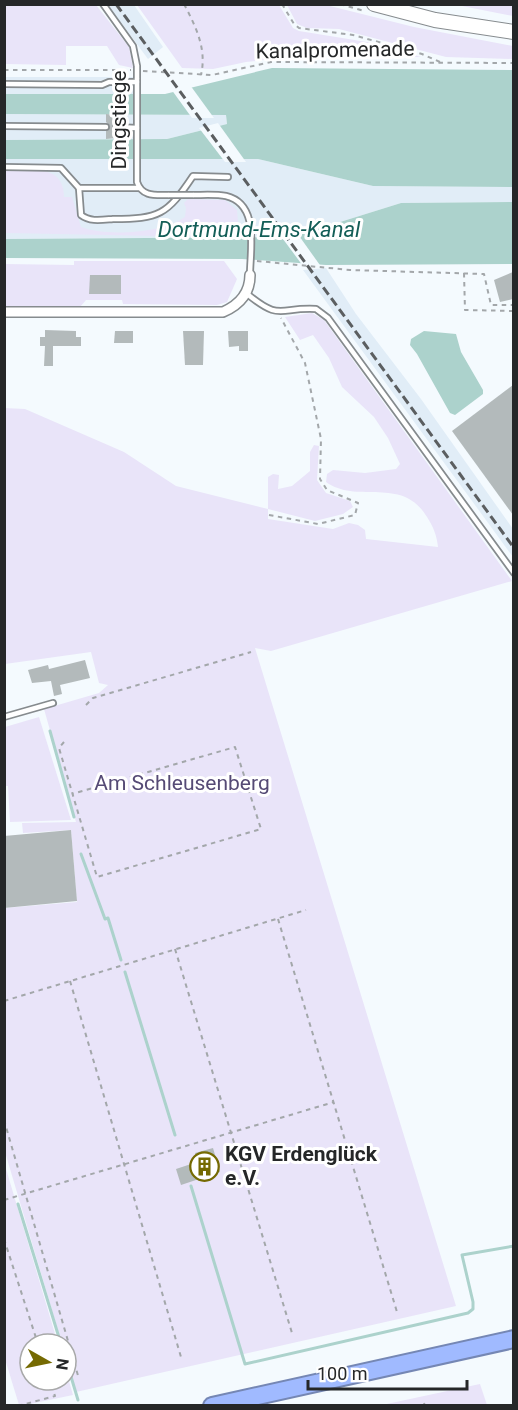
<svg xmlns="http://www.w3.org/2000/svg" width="518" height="1410" font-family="Roboto,sans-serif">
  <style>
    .built { fill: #e1edf7 }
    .green { fill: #e9e4f9 }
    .water { fill: #acd2cc }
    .pier { fill: #f4fafe }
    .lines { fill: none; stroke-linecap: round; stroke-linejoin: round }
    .stream { stroke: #acd2cc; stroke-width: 3 }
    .building { fill: #b3babb }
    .lane-casing { stroke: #868b8e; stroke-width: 8 }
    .street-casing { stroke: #868b8e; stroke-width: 12 }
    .secondary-casing { stroke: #868b8e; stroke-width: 16 }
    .highway-casing { stroke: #7587b4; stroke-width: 20 }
    .path { stroke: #a3a7aa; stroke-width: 2; stroke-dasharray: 4.5 4.5; stroke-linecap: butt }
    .lane { stroke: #fff; stroke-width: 4.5 }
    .street { stroke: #fff; stroke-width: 9 }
    .secondary { stroke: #fff; stroke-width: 14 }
    .highway { stroke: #a0baff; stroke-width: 16 }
    .rail { stroke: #5b5e60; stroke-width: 3; stroke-dasharray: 9 4.5; stroke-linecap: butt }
    .lane-bridge-casing { stroke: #868b8e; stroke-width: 8; stroke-linecap: butt }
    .lane-bridge { stroke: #fff; stroke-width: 4.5 }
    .labels { text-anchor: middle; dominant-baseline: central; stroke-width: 6; stroke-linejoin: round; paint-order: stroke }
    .street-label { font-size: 21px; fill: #252728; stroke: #fff }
    .park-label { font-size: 21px; fill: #554a75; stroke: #fff }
    .poi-label { font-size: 21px; font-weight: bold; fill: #252728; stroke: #fff; text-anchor: start }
    .water-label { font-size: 22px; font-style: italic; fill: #135e57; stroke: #fff }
  </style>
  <rect width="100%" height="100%" fill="#f4fafe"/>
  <g class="built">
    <polygon points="108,5 134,5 163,47 148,59"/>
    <rect x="5" y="77" width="128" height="17"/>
    <polygon points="5,114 226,115 227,124 167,139 5,140"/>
    <polygon points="5,159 258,159 373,186 513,187 513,202 401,203 292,237 5,239"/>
    <polygon points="326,268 356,314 421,399 513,529 513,557 303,270"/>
  </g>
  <g class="green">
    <polygon points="5,4 96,5 129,47 133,68 119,65 107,46 66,46 66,65 5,64"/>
    <polygon points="137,5 279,5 293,28 299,31 373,43 421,57 291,57 246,62 213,69 182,68"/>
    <polygon points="287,5 326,5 414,27 513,46 513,59 446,57 339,29 307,28 297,24"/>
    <polygon points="457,5 513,5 513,16"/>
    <path d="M5,170C29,170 64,163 64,197H72L81,227C107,237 163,233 185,217L186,208L184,203L188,199L225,200L237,210L238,222H231L223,237L219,236V231H214L213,236L210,237L5,233Z"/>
    <polygon points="74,261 224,261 237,279 227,302 217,305 123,304 122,300 86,300 80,307 5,307 5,264 74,265"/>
    <path d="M312,313L324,320L512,581L271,651L255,648L456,1306L76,1392L66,1357V1344H62L5,1152L4,908L77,902L71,830L23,833L22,823L76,822L44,709L99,693L108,685L99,683L91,652L5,664L4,408L25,409L124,452L176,486L268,509V477L273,474L279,475L278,489L292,486L310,471V452L314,445L319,446L317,480L326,493L350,501L353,507L343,514L315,521L268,509V519L333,529L349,523L358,525L365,530L366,539L438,547C437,536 433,526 427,517C402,475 358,505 326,482L327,474L333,470L365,473L396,469L400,464L388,438L374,417L342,387L329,358L313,335L300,340L285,317Z"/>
    <polygon points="39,717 71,820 10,822 8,786 5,786 5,727"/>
    <polygon points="4,1162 58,1344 30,1344 30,1380 66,1380 66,1371 73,1395 25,1405 19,1405 5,1359"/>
    <polygon points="480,1384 487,1405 382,1405"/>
  </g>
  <g class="water">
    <polygon points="272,68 513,70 513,187 373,186 258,159 5,159 5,140 167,139 227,124 226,115 5,114 4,94 165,94"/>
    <polygon points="513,202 513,264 326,265 242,259 5,258 4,239 292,237 401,203"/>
    <polygon points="424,331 456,334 461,352 483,390 483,394 455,415 450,413 417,354 410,345 411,339"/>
  </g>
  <g class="pier">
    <polygon points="190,85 214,118 192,118 171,89"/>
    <polygon points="218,123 246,162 225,162 199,128"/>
    <polygon points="297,233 322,268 303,266 280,235"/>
  </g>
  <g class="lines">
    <g class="stream">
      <polyline points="50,731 74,817"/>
      <polyline points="81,854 105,919 108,918 121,960"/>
      <polyline points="125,972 175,1135"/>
      <polyline points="191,1186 245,1364 468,1313 473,1309 473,1302 462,1255 514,1246"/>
      <polyline points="18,1204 61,1344"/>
      <polyline points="66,1360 78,1400"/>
    </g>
  </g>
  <g class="building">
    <polygon points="106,114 116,115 116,123 112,127 116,131 116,138 106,139 106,131 110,126 106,122"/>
    <polygon points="513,272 513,299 500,302 494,280"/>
    <polygon points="90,275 121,275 121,294 89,294"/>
    <polygon points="45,330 76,331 76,337 81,337 81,346 53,346 53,366 44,366 45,346 40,346 40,337 45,337"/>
    <polygon points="115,331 133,331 133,343 114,343"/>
    <polygon points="183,331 204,331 203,365 185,365"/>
    <polygon points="228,331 248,331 248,351 239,351 239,346 229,347"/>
    <polygon points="513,385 513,515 452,431"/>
    <polygon points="85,660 90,678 60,685 62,694 54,696 51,681 32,683 28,670 48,665 49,669"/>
    <polygon points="71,830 77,901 4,908 4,836"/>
    <polygon points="213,1148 220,1172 181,1185 176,1169 197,1162 195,1153"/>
  </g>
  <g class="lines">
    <defs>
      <g id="lane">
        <polyline points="103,4 133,46 137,66"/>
        <path d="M137,78V182C142,197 155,195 169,195"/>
        <polyline points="4,84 102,85 109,82 137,82"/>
        <polyline points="4,126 106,127"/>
        <polyline points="116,127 137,128"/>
        <polyline points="4,167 61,168 79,188"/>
        <path d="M139,188H79L81,215C90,222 101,220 113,219C159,219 167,215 193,176L228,177"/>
        <path d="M193,195C203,195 216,194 226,196C260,204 250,249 250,275"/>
        <path d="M246,293C281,322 278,307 316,309L328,318L514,573"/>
        <polyline points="4,717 53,703"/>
      </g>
      <path id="street" d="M4,312H223C239,305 250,293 250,275"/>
      <polyline id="secondary" points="374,4 435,20 514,32"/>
      <polyline id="highway" points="212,1406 514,1339"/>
    </defs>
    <use href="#lane" class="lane-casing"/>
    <use href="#street" class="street-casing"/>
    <use href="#secondary" class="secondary-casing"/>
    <use href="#highway" class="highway-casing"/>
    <g class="path">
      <path d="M184,4C196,27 207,49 201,75"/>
      <polyline points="282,4 294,24 299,28 353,35 422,54 440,62"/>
      <polyline points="340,4 364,11"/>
      <polyline points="4,70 131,70"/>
      <polyline points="143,71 212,75 271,62 514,63"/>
      <polyline points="257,261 350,270 484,274 491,305 514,305"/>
      <polyline points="464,273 465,310 514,311"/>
      <polyline points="269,515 318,524 355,515 358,503 327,490 320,479 321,439 305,363 281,318"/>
      <polyline points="86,705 93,698 251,652"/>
      <polyline points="64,742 59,748 97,877 261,829 235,747 72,794"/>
      <polyline points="278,919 397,1312"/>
      <polyline points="175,949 292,1333"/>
      <polyline points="70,981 181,1357"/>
      <polyline points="4,1001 306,910"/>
      <polyline points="4,1120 79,1379"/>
      <polyline points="4,1200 334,1102"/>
      <polyline points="4,1239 38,1344"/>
      <polyline points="424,1403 425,1406"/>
      <polyline points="18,1406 55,1396 50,1380"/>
      <polyline points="512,1406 514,1404"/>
    </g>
    <use href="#lane" class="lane"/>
    <use href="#street" class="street"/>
    <use href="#secondary" class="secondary"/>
    <use href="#highway" class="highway"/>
    <polyline class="rail" points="116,4 514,548"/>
    <defs>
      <g id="lane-bridge">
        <polyline points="137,66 137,78"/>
        <polyline points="169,195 193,195"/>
      </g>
    </defs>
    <use href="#lane-bridge" class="lane-bridge-casing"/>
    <use href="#lane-bridge" class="lane-bridge"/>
  </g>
  <defs>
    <symbol id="building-ring" viewBox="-11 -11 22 22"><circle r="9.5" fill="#fff" stroke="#756a02" stroke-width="1.5"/><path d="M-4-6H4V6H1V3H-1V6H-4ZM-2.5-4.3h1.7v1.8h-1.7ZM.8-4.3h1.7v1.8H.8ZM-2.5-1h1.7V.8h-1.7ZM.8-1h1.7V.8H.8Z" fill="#756a02"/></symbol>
  </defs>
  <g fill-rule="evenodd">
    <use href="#building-ring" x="188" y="1150" width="33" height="33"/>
  </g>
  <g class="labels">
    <g class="street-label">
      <text transform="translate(335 50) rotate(-1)">Kanalpromenade</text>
      <text transform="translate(119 120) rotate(-90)">Dingstiege</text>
    </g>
    <g class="park-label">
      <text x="182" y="783">Am Schleusenberg</text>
    </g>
    <g class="poi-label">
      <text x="225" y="1154">KGV Erdenglück<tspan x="225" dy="24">e.V.</tspan></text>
    </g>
    <g class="water-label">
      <text x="259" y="229">Dortmund-Ems-Kanal</text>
    </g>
  </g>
  <rect width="518" height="1410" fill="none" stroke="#252728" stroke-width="12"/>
  <g transform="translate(48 1362) rotate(99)"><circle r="28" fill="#ffffff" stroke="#a8a9a9" stroke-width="1.5"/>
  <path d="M0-4.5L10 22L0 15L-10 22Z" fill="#756a02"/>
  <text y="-9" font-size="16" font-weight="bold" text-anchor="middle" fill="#252728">N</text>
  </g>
  <path d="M308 1380v9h159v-9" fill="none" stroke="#252728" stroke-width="3"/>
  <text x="317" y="1380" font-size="18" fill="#252728" stroke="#ffffff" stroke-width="4.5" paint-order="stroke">100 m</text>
</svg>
